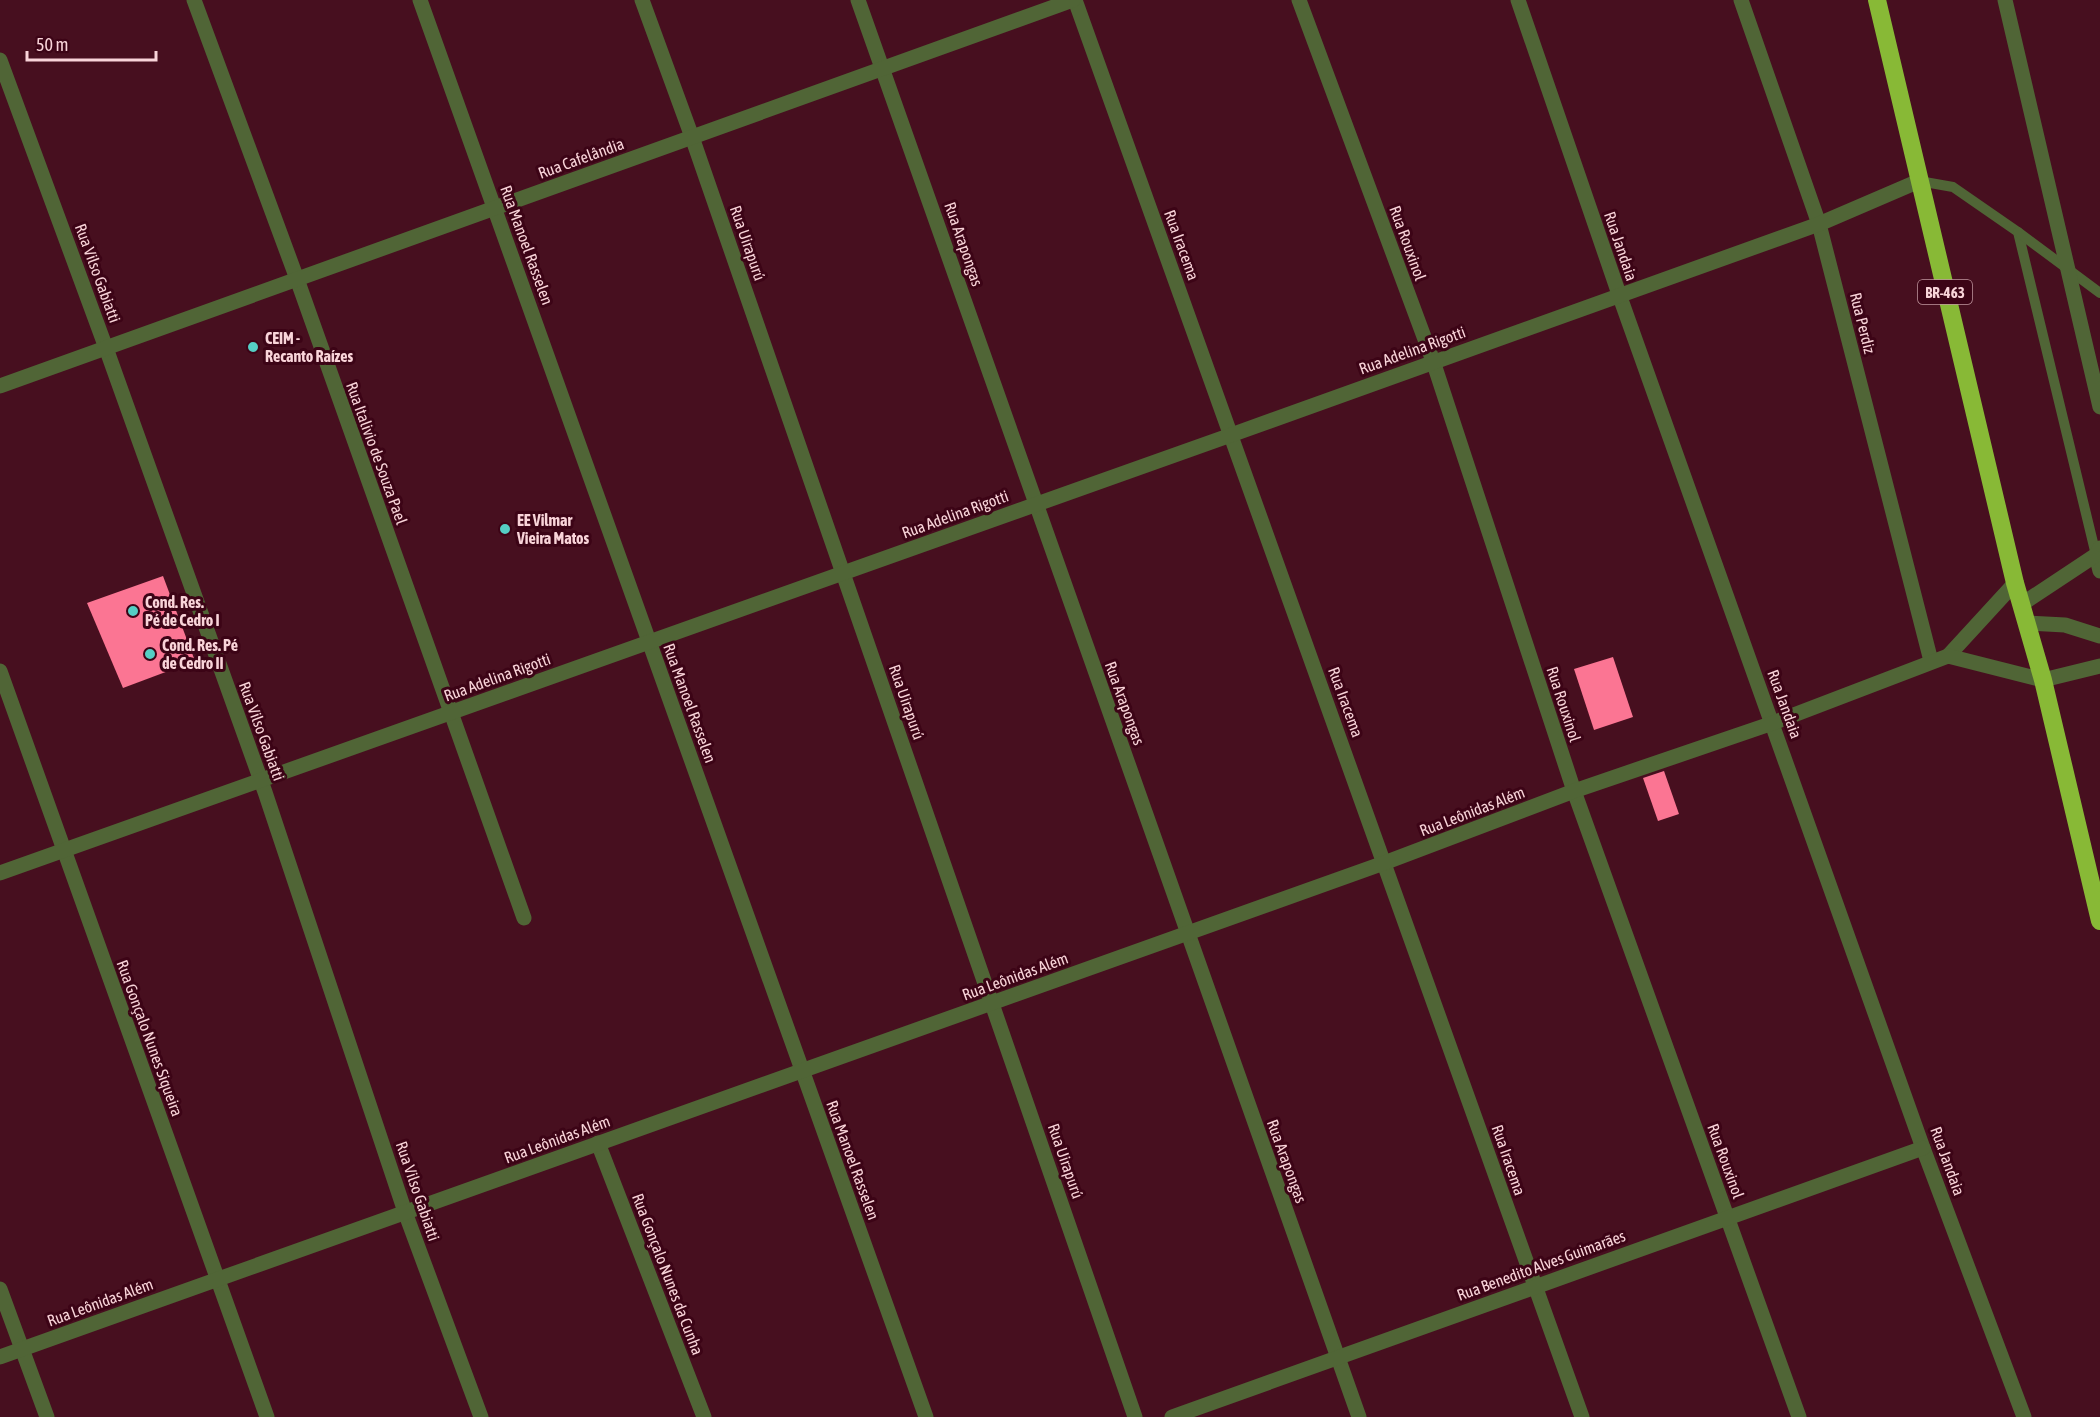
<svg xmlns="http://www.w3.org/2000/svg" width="2100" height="1417" font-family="'Asap Condensed',sans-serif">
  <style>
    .building { fill: #fb7593 }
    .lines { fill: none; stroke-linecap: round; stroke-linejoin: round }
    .lane { stroke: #506536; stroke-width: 10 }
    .street { stroke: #506536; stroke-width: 15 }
    .highway { stroke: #88b936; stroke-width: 18 }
    .poi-dot { fill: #55cec4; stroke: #3c0416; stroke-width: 2 }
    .labels { text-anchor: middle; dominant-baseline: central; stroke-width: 6; stroke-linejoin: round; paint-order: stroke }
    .shield { fill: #3c0416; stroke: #c0969e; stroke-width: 1.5 }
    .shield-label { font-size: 15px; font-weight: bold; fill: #f9d4d9 }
    .street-label { font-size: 16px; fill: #f9d4d9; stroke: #3c0416 }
    .poi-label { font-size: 16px; font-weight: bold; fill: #f9d4d9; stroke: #3c0416; text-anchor: start }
  </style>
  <rect width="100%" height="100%" fill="#470f1f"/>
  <g class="building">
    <polygon points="163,576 195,661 123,688 87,603"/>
    <polygon points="1613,657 1633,717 1594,730 1574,669"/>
    <polygon points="1664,771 1679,814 1658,821 1643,778"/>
  </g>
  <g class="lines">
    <g class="lane">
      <polyline points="1919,181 1953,187 2018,232 2096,555"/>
      <polyline points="2018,232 2100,293"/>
    </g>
    <g class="street">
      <polyline points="194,0 297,279 524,918"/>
      <polyline points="420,0 926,1417"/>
      <polyline points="642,0 692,137 1135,1417"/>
      <polyline points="858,0 1359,1417"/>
      <polyline points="1075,0 1582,1417"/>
      <polyline points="1299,0 1433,361 1574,791 1799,1417"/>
      <polyline points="1518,0 1620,297 1923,1148 2024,1417"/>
      <polyline points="1741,0 1819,224 1931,661"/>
      <polyline points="2005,0 2100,407"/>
      <polyline points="0,60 106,348 265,792 405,1212 481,1417"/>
      <polyline points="0,386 1073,0"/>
      <polyline points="2096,555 2100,571"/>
      <polyline points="2022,604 2096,555 2100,548"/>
      <polyline points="2028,623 2065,625 2100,636"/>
      <polyline points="1948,656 2015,583"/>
      <polyline points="0,671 267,1417"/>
      <polyline points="0,873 1231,435 1819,224 1919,181"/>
      <polyline points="598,1143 704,1417"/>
      <polyline points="0,1289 47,1417"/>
      <polyline points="0,1357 1384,863 1574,791 1773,723 1948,656 2043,680 2100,666"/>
      <polyline points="1172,1417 1923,1148"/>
    </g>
    <polyline class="highway" points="1877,0 2015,583 2043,680 2100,921"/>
  </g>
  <g class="poi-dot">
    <circle cx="253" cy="347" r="6"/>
    <circle cx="505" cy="529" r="6"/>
    <circle cx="133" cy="611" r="6"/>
    <circle cx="150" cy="654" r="6"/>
  </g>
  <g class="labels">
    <rect class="shield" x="1918" y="280" width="54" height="24" rx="4.5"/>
    <g class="shield-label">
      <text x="1945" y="292">BR-463</text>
    </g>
    <g class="street-label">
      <text transform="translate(581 158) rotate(-20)">Rua Cafelândia</text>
      <text transform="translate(748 243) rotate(71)">Rua Uirapurú</text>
      <text transform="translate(1408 243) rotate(70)">Rua Rouxinol</text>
      <text transform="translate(964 244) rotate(71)">Rua Arapongas</text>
      <text transform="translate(527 245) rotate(70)">Rua Manoel Rasselen</text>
      <text transform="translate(1182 245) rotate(70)">Rua Iracema</text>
      <text transform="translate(1621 246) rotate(71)">Rua Jandaia</text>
      <text transform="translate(98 273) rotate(70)">Rua Vilso Gabiatti</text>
      <text transform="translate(1863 323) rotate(76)">Rua Perdiz</text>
      <text transform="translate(1412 350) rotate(-20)">Rua Adelina Rigotti</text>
      <text transform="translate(377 453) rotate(70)">Rua Italivio de Souza Pael</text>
      <text transform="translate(955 514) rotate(-20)">Rua Adelina Rigotti</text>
      <text transform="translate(497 677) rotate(-20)">Rua Adelina Rigotti</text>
      <text transform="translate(907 702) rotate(71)">Rua Uirapurú</text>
      <text transform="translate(1346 702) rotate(70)">Rua Iracema</text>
      <text transform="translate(690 703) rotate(70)">Rua Manoel Rasselen</text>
      <text transform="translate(1125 703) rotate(70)">Rua Arapongas</text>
      <text transform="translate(1564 704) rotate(72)">Rua Rouxinol</text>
      <text transform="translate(1785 704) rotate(70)">Rua Jandaia</text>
      <text transform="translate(262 731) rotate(70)">Rua Vilso Gabiatti</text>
      <text transform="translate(1472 811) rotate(-21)">Rua Leônidas Além</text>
      <text transform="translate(1015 976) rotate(-20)">Rua Leônidas Além</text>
      <text transform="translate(150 1038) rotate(70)">Rua Gonçalo Nunes Siqueira</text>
      <text transform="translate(557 1139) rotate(-20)">Rua Leônidas Além</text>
      <text transform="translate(853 1160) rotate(70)">Rua Manoel Rasselen</text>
      <text transform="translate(1509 1160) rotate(71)">Rua Iracema</text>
      <text transform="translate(1066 1161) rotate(71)">Rua Uirapurú</text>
      <text transform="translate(1287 1161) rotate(70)">Rua Arapongas</text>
      <text transform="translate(1726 1161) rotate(70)">Rua Rouxinol</text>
      <text transform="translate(1948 1161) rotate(70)">Rua Jandaia</text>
      <text transform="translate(418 1191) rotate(71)">Rua Vilso Gabiatti</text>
      <text transform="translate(1541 1265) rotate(-20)">Rua Benedito Alves Guimarães</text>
      <text transform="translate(668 1274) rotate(69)">Rua Gonçalo Nunes da Cunha</text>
      <text transform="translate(100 1302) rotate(-20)">Rua Leônidas Além</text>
    </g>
    <g class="poi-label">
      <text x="265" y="338">CEIM -<tspan x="265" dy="18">Recanto Raízes</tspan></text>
      <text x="517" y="520">EE Vilmar<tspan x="517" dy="18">Vieira Matos</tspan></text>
      <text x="145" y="602">Cond. Res.<tspan x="145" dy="18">Pé de Cedro I</tspan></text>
      <text x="162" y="645">Cond. Res. Pé<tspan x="162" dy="18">de Cedro II</tspan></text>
    </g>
  </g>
  <path d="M27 51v9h129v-9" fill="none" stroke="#f9d4d9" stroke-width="3"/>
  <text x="36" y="51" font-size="18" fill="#f9d4d9" stroke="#3c0416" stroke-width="4.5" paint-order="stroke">50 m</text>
</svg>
